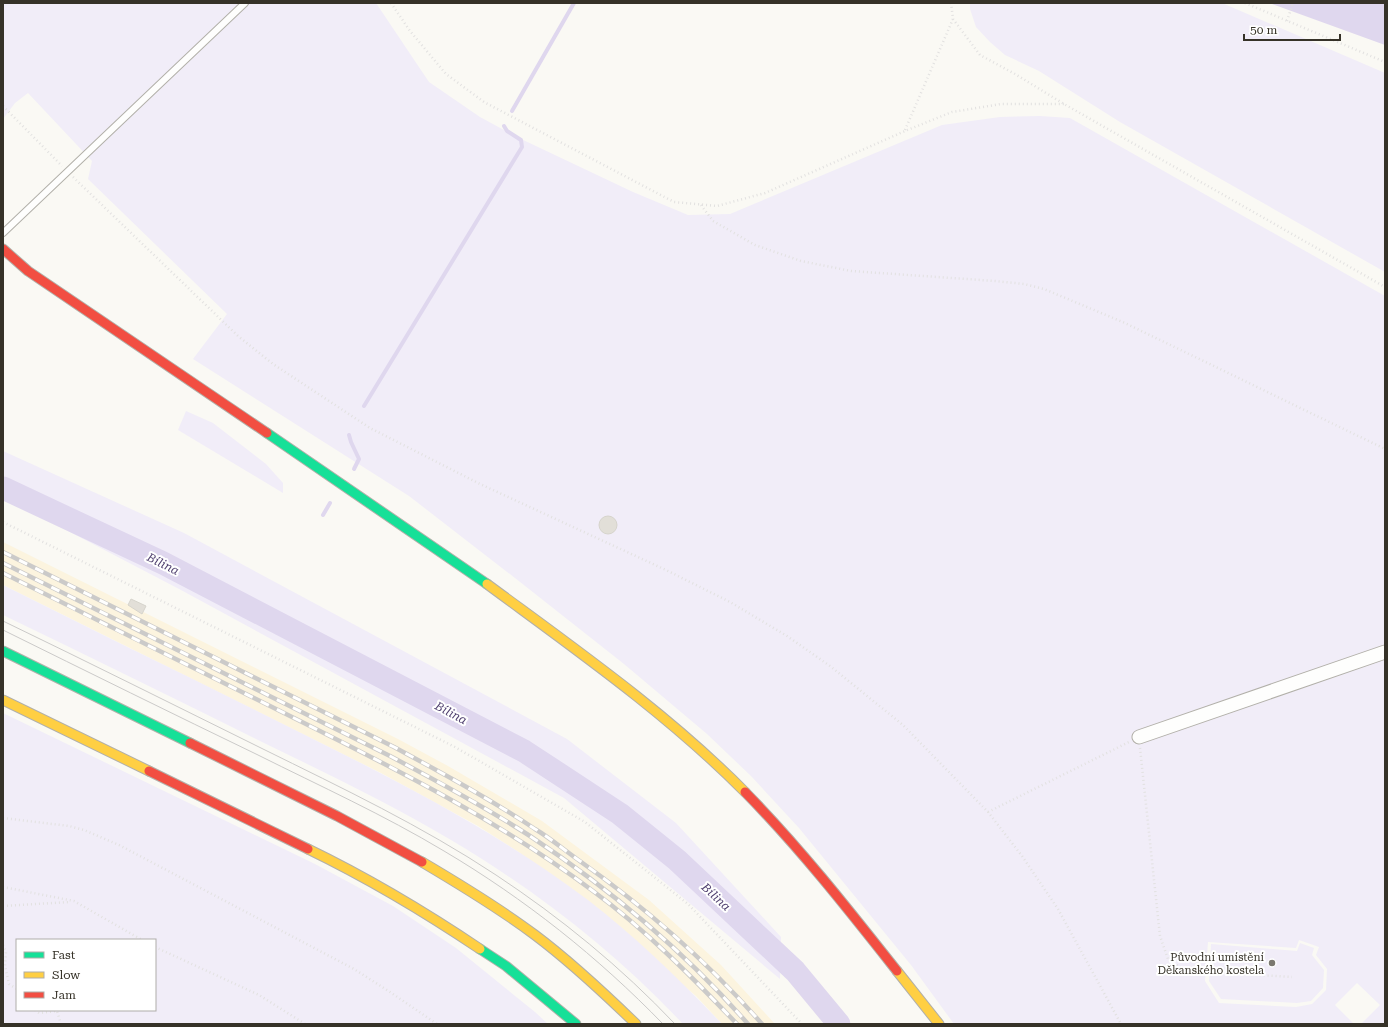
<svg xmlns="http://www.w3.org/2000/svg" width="1388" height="1027" font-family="'Roboto Serif',serif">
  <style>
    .built { fill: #fcf4df }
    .green { fill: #f1edf8; fill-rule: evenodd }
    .water { fill: #dfd7ee }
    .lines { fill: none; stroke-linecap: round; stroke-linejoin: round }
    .stream { stroke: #dfd7ee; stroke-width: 4 }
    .river { stroke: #dfd7ee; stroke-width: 23 }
    .building { fill: #e2dfd8; stroke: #d6d4cc }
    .lane-casing { stroke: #b2b0a9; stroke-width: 8 }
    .street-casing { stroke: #b2b0a9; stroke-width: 15 }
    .fast-casing { stroke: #b2b0a9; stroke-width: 11 }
    .slow-casing { stroke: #b2b0a9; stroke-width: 11 }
    .jam-casing { stroke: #b2b0a9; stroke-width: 11 }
    .path { stroke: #e2e1e0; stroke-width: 2.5; stroke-dasharray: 1 3; stroke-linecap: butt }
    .lane { stroke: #fefefd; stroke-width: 6 }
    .street { stroke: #fefefd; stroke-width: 13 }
    .fast { stroke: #16e098; stroke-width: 9 }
    .slow { stroke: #ffcf43; stroke-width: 9 }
    .jam { stroke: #f24e42; stroke-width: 9 }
    .tram { stroke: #cbcac9; stroke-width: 1 }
    .rail-casing { stroke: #cbcac9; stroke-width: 4.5 }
    .rail { stroke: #fff; stroke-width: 3; stroke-dasharray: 9; stroke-linecap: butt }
    .poi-dot { fill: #7b786f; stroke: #fff; stroke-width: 1.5 }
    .labels { text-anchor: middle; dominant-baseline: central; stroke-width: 4; stroke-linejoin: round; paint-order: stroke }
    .poi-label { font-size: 11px; fill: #363228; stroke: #fff; text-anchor: end }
    .water-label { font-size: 12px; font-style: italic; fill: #50406f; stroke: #fff }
  </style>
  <rect width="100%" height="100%" fill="#faf9f4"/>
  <polygon class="built" points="3,542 398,739 448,766 542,821 649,900 721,965 775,1024 722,1024 696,996 520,853 478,826 381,773 3,585"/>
  <g class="green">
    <path d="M3,3H376L429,82L480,117L519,138L633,192L688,215L730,214L942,125L1000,117L1040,116L1070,118L1385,296V1024H1361L1380,1005L1357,983L1335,1005L1354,1024H954L911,965L799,828L751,776L707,734L624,664L515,578L409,496L193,359L227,314L88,179L92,161L28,93L15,103L3,119ZM1299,940L1319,947L1316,955L1327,969L1326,990L1312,1004L1296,1007L1219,1003L1205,981L1208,942L1296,948Z"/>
    <polygon points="970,3 1222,3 1385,73 1385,272 1120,122 1039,71 1005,55 990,42 976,27 970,9"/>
    <polygon points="186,411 213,423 266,464 283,483 283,493 178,430"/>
    <polygon points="3,451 184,533 567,739 676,823 781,937 780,979 564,798 181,590 3,497"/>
    <path d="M3,585C102,635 202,683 301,733C400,782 499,833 588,900C636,937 680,980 722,1024H683C615,952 537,891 451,840C390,804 326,773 262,742C176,699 90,657 3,615Z"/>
    <path d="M3,713L315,864L393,906L456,948L535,1012L548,1024H3ZM17,940H155V1010H17Z"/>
    <polygon points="1300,943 1314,948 1312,955 1324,970 1323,988 1311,1001 1297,1003 1221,999 1209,981 1211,944 1297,951"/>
  </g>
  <polygon class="water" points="1269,3 1385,3 1385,45"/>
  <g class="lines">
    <g class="stream">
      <polyline points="512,111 574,3"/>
      <polyline points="364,406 522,147 521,140 507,131 504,126"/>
      <polyline points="349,435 351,442 359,459 354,469"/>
      <polyline points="323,515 330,503"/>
    </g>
    <polyline class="river" points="3,488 163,563 524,751 620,814 677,860 795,971 839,1024"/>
  </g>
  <g class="building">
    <circle cx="608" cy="525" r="9"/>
    <polygon points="131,599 146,606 142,614 128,605"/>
  </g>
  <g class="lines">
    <defs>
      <polyline id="lane" points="3,233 245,3"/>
      <polyline id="street" points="1139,737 1385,652"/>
      <g id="fast">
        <polyline points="267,433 487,584"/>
        <polyline points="3,651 190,743"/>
        <polyline points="480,949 506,966 576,1024"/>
      </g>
      <g id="slow">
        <path d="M487,584C575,649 668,714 745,792"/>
        <polyline points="3,700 149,771"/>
        <path d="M308,849C368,878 425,912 480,949"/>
        <path d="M422,862C461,885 499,908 535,935C571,962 604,993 636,1024"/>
        <polyline points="897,971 939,1024"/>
      </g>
      <g id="jam">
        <polyline points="3,249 28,271 267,433"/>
        <polyline points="190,743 337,816 422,862"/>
        <polyline points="149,771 308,849"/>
        <path d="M745,792C800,848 848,909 897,971"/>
      </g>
    </defs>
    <use href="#lane" class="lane-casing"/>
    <use href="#street" class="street-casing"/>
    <use href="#fast" class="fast-casing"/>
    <use href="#slow" class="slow-casing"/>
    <use href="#jam" class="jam-casing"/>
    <g class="path">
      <polyline points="391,3 410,31 446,74 484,102 674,202 717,206 765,193 905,131 952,112 1001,104 1064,104"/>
      <polyline points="951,3 953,19 980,55 1015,74 1064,104 1385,287"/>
      <polyline points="1245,3 1385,62"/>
      <polyline points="1287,21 1293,3"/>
      <polyline points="3,106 62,166"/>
      <polyline points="905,130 953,19"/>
      <polyline points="73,177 238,336 273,364 370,428 480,484 666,570 730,602 787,636 830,666 903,725 988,812 1022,856 1058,909 1121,1024"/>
      <polyline points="701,205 713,221 755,245 801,261 851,271 995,281 1024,284 1044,289 1125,323 1385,449"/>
      <polyline points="3,522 455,747 585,822 688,904 802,1024"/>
      <polyline points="1140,748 1160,936 1168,959 1180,967 1206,972 1292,977"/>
      <polyline points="988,812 1129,742"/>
      <polyline points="3,818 69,826 84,830 119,845 354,969 390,992 437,1024"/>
      <polyline points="3,887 74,901 142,940"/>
      <polyline points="3,906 70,902"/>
      <polyline points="3,945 6,952 5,966 9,984 17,989"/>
      <polyline points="155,947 259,995 305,1024"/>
      <polyline points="35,1010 39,1013 57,1011 61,1024"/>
    </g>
    <use href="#lane" class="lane"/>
    <use href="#street" class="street"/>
    <use href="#fast" class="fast"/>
    <use href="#slow" class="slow"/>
    <use href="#jam" class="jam"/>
    <g class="tram">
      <path d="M3,621C90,663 176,706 263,749C342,788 422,826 496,875C561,918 621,967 675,1024"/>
      <path d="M3,630C88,672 173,714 258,755C320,786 384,815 444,851C525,899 598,957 663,1024"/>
    </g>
    <defs>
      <g id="rail">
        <path d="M3,552L394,747C442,773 490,799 535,829C550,838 563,849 577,859C645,907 707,961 762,1024"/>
        <path d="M3,563L390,756C437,781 485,807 530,836C610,889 685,952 748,1024"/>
        <path d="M3,573C100,622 198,670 296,719C398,770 501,822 593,891C646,930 692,977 737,1024"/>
      </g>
    </defs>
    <use href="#rail" class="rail-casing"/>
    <use href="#rail" class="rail"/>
  </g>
  <circle class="poi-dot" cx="1272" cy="963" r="4"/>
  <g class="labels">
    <g class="poi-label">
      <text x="1264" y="957">Původní umístění<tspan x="1264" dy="13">Děkanského kostela</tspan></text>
    </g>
    <g class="water-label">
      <text transform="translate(163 564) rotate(26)">Bílina</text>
      <text transform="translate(451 713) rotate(28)">Bílina</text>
      <text transform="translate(716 897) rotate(43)">Bílina</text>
    </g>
  </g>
  <rect width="1388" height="1027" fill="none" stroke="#363228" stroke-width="8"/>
  <rect x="16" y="939" width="140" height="72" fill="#ffffff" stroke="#afada9"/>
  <rect x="24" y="952" width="20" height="6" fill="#16e098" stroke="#afada9"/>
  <text x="52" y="959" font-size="12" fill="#363228">Fast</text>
  <rect x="24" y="972" width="20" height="6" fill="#ffcf43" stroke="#afada9"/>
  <text x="52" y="979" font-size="12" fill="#363228">Slow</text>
  <rect x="24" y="992" width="20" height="6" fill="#f24e42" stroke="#afada9"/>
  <text x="52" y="999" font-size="12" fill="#363228">Jam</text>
  <path d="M1244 34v6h96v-6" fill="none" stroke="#363228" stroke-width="2"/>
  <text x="1250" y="34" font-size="12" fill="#363228" stroke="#ffffff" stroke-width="3" paint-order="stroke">50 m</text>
</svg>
